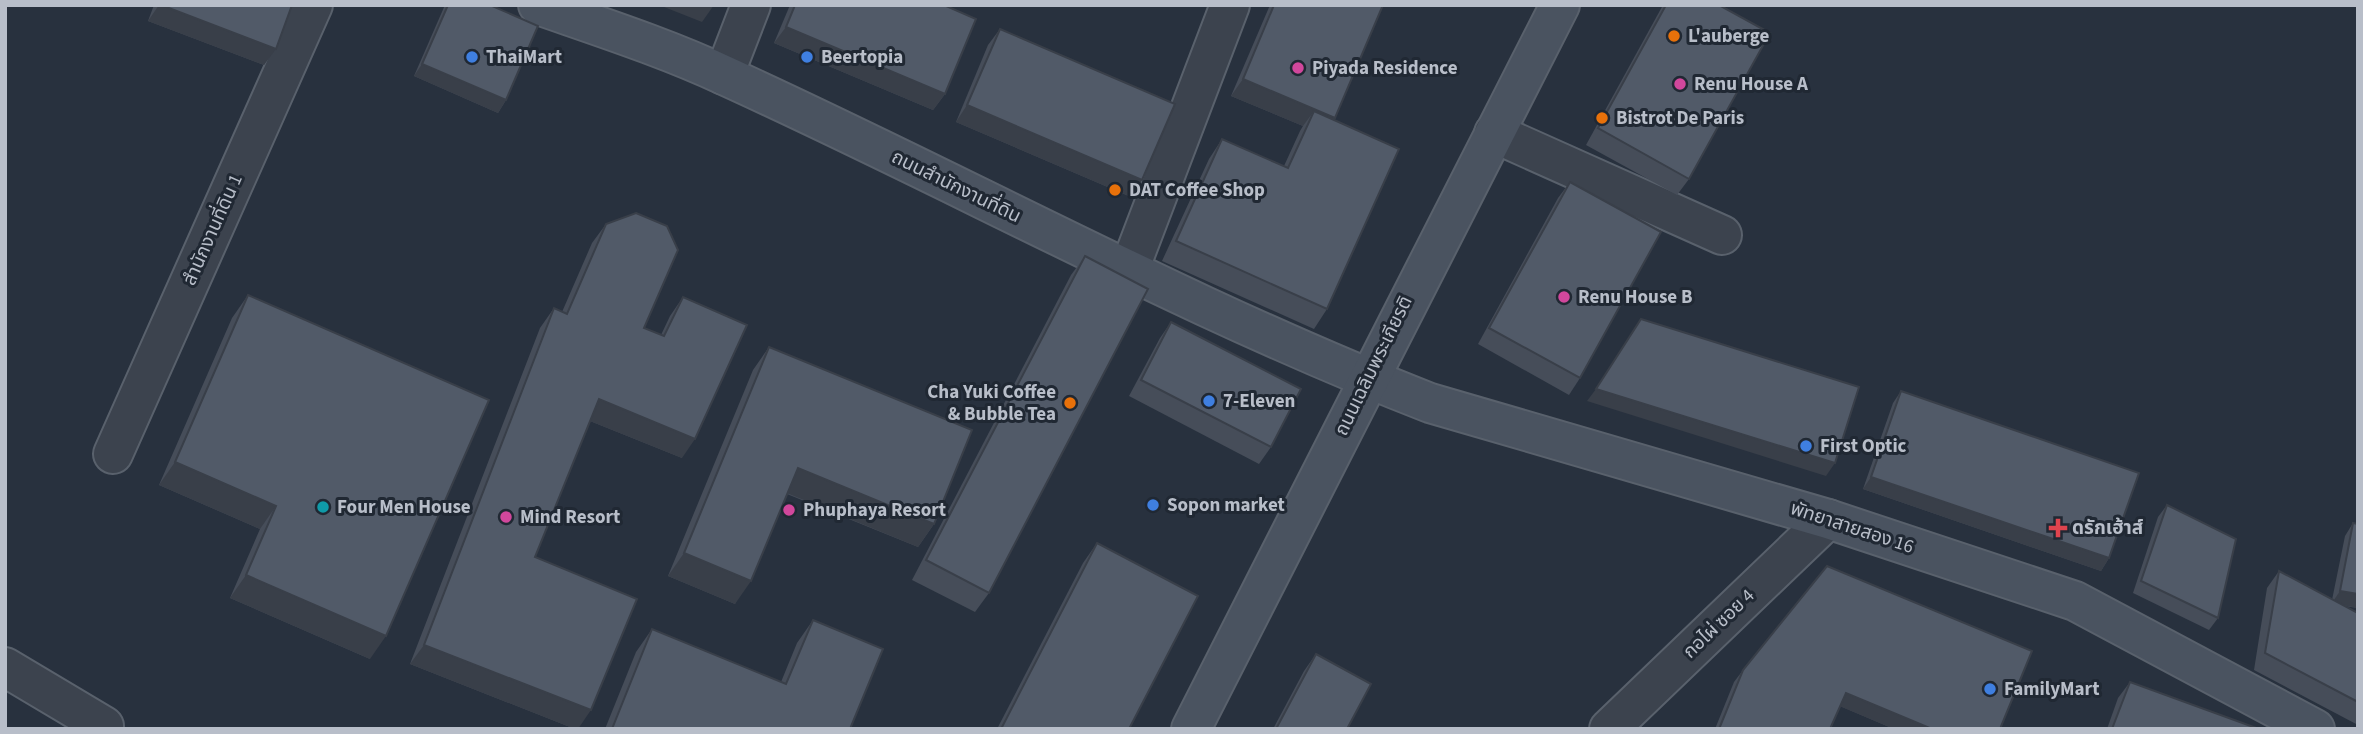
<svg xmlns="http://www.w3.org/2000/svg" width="2363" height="734" font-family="'Source Sans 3','Noto Sans Thai',sans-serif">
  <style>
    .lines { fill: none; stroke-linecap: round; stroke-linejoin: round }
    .street-casing { stroke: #59616c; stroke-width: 42 }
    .secondary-casing { stroke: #59616c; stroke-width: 42 }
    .street { stroke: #3c434e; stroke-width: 38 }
    .secondary { stroke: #4a5360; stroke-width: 38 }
    .wall { fill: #464d59 }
    .shaded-wall { fill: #393f49 }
    .building { fill: #515a68; stroke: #393f49; stroke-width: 2 }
    .food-dot { fill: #e8710a; stroke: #202833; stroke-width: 2.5 }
    .shop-dot { fill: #3f7fe0; stroke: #202833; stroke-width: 2.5 }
    .hotel-dot { fill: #d1479c; stroke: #202833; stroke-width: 2.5 }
    .culture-dot { fill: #0f9aa8; stroke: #202833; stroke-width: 2.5 }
    .health-dot { fill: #e0444e; stroke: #202833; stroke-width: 2.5 }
    .labels { text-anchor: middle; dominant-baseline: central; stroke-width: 6; stroke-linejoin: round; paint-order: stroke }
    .poi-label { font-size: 19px; font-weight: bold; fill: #b8bec9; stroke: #202833; text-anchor: start }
    .street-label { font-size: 19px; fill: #b8bec9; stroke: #202833 }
  </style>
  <rect width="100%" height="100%" fill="#28313e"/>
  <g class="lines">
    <defs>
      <g id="street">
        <polyline points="724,75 751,5"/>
        <polyline points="1494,133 1722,235"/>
        <polyline points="1129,270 1230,5"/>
        <polyline points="113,454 313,5"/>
        <polyline points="5,667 104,726"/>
        <polyline points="1609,729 1828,519"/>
      </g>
      <g id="secondary">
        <path d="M538,5C601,27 666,48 726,76C961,183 1188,309 1430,403L1828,519L2075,601L2315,729"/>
        <polyline points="1191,729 1560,5"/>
      </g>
    </defs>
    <use href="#street" class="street-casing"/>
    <use href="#secondary" class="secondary-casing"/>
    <use href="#street" class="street"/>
    <use href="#secondary" class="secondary"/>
  </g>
  <g class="wall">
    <polygon points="154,5 292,5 264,65 148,21"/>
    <polygon points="445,5 490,5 506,100 498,113 414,76"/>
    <polygon points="790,5 944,5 945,94 933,110 774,43"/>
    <polygon points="1270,5 1383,5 1334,120 1327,309 1314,329 1162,261 1209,159 1222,139 1284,166 1300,131 1303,126 1231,96"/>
    <polygon points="1663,5 1719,5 1689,179 1677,195 1586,145"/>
    <polygon points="1000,29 1142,180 1131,197 956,122 988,45"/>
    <polygon points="1570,182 1580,378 1569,395 1478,344 1558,198"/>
    <polygon points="606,224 644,328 661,335 670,316 683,297 682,458 590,421 535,557 578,729 575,729 410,664 540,328 554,308 562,312 592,243"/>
    <polygon points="1085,256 989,593 975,612 912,580 1071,275"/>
    <polygon points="248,295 370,659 230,598 260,529 159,485 232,318"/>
    <polygon points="1171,322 1271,447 1259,464 1129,396 1160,338"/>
    <polygon points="769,347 934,524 918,547 787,494 735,604 668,576 753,370"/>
    <polygon points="1901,391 2109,558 2101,571 1863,489 1893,403"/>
    <polygon points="2167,505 2218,618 2209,630 2133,593 2158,517"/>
    <polygon points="2353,523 2358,608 2344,606 2358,613 2358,725 2254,670 2267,588 2279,571 2332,600 2345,536"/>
    <polygon points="1097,543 1129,729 997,729 1083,563"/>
    <polygon points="813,620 850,729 605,729 636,652 652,629 781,682 797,643"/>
    <polygon points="1316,654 1347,729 1273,729 1304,671"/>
    <polygon points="1743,670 2000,729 1894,729 1840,706 1830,729 1715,729 1734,682"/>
    <polygon points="2130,682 2259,729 2107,729 2118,698"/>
  </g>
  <g class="shaded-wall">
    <polygon points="159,5 161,5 276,49 264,65 148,21"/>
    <polygon points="659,5 714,5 702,22"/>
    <polygon points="786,27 945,94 933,110 774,43"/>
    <polygon points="422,64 506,100 498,113 414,76"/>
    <polygon points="1243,79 1335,118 1323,135 1314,111 1303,126 1231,96"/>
    <polygon points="967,105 1142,180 1131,197 956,122"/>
    <polygon points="1596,389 1835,463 1826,476 1587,401"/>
    <polygon points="599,399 695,439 682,458 585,419"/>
    <polygon points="175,462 276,506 260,529 159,485"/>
    <polygon points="798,468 934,524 918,547 782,491"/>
    <polygon points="1871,477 2109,558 2101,571 1863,489"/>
    <polygon points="684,553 751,581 735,604 668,576"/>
    <polygon points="246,575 386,636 370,659 230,598"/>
    <polygon points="2340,591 2358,594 2358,608 2332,603"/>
    <polygon points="424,645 591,710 578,729 575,729 410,664"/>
    <polygon points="1846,693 1932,729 1894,729 1837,705"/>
  </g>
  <g class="building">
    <polygon points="161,5 292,5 276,49"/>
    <polygon points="448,5 490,5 538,26 506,100 422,64"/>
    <polygon points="795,5 944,5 976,19 945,94 786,27"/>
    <polygon points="1274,5 1383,5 1335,118 1243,79"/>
    <polygon points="1666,5 1719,5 1770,33 1689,179 1598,128"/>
    <polygon points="1000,29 1175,104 1142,180 967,105"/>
    <polygon points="1314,111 1399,149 1327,309 1176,241 1222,139 1288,168"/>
    <polygon points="1570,182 1661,232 1580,378 1489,328"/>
    <polygon points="636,213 667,226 678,250 644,328 664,336 683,297 747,325 695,439 599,399 535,557 637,599 591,710 424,645 554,308 567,314 606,224"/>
    <polygon points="1085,256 1148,289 989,593 926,560"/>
    <polygon points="248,295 489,400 386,636 246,575 276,506 175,462"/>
    <polygon points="1641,319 1859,387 1835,463 1596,389"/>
    <polygon points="1171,322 1301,389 1271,447 1141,380"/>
    <polygon points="769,347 972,430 934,524 798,468 751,581 684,553"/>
    <polygon points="1901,391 2139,473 2109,558 1871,477"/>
    <polygon points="2167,505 2236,539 2218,618 2141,581"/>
    <polygon points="2353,523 2358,524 2358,594 2340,591"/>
    <polygon points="1097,543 1198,596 1129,729 1001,729"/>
    <polygon points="1827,566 2032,651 2000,729 1932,729 1846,693 1830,729 1719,729 1743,670"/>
    <polygon points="2279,571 2358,613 2358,702 2265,653"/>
    <polygon points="813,620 883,649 850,729 612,729 652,629 786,684"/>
    <polygon points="1316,654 1371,684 1347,729 1276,729"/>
    <polygon points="2130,682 2259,729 2112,729"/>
  </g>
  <g class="food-dot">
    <circle cx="1674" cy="36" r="7"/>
    <circle cx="1602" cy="118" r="7"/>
    <circle cx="1115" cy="190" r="7"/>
    <circle cx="1070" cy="403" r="7"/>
  </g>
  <g class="shop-dot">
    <circle cx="472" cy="57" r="7"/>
    <circle cx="807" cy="57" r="7"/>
    <circle cx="1209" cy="401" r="7"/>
    <circle cx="1806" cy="446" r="7"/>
    <circle cx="1153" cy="505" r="7"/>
    <circle cx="1990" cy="689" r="7"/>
  </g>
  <g class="hotel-dot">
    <circle cx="1298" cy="68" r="7"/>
    <circle cx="1680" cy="84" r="7"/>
    <circle cx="1564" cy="297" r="7"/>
    <circle cx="789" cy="510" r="7"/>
    <circle cx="506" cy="517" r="7"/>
  </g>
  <circle class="culture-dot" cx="323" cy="507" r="7"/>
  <path class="health-dot" d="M2054.5 517.5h7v7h7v7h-7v7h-7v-7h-7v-7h7z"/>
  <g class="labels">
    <g class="poi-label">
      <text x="1688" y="36">L'auberge</text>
      <text x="486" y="57">ThaiMart</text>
      <text x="821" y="57">Beertopia</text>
      <text x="1312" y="68">Piyada Residence</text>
      <text x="1694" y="84">Renu House A</text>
      <text x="1616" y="118">Bistrot De Paris</text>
      <text x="1129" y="190">DAT Coffee Shop</text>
      <text x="1578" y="297">Renu House B</text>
      <text x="1056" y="392" text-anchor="end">Cha Yuki Coffee<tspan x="1056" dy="22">&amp; Bubble Tea</tspan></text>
      <text x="1223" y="401">7-Eleven</text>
      <text x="1820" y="446">First Optic</text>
      <text x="1167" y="505">Sopon market</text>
      <text x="337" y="507">Four Men House</text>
      <text x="803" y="510">Phuphaya Resort</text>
      <text x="520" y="517">Mind Resort</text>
      <text x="2072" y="528">ดรักเฮ้าส์</text>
      <text x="2004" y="689">FamilyMart</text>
    </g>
    <g class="street-label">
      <text transform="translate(956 187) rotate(26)">ถนนสำนักงานที่ดิน</text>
      <text transform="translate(213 230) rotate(-66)">สำนักงานที่ดิน 1</text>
      <text transform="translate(1374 366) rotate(-64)">ถนนเฉลิมพระเกียรติ</text>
      <text transform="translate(1852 528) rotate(18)">พัทยาสายสอง 16</text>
      <text transform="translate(1719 624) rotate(-44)">กอไผ่ ซอย 4</text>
    </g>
  </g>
  <rect width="2363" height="734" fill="none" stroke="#b8bec9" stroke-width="14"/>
</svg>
